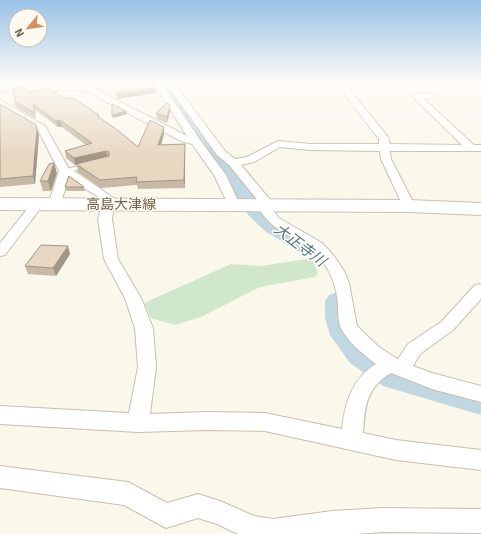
<svg xmlns="http://www.w3.org/2000/svg" width="481" height="534" font-family="Signika,'Noto Sans JP',sans-serif">
  <style>
    .green { fill: #d1e7cb }
    .lines { fill: none; stroke-linecap: round; stroke-linejoin: round }
    .river { fill: #c1d8e2; fill-rule: evenodd }
    .service-casing { stroke: #c9bfaf; stroke-width: 2 }
    .minor-casing { stroke: #c9bfaf; stroke-width: 2 }
    .secondary-casing { stroke: #ccc0ae; stroke-width: 2 }
    .service { fill: #fff; fill-rule: evenodd }
    .minor { fill: #fff; fill-rule: evenodd }
    .secondary { fill: #fff; fill-rule: evenodd }
    .wall { fill: #c8b9a6 }
    .shaded-wall { fill: #a29687 }
    .building { fill: #e8d7c1; stroke: #a29687 }
    .labels { text-anchor: middle; dominant-baseline: central; stroke-width: 3; stroke-linejoin: round; paint-order: stroke }
    .street-label { font-size: 14px; fill: #736351; stroke: #fdfbf1 }
    .water-label { font-size: 15px; font-style: italic; fill: #50768a; stroke: #fdfbf1 }
  </style>
  <rect width="100%" height="100%" fill="#faf7eb"/>
  <polygon class="green" points="306,259 312,259 318,273 315,277 260,287 201,317 175,325 151,318 144,303 231,264 261,266"/>
  <g class="lines">
    <g class="river">
      <polygon points="155,82 167,82 201,130 263,208 281,221 314,241 317,246 314,251 306,253 298,251 265,231 249,216 189,136"/>
      <path d="M338,292L347,295C354,306 350,321 358,333C385,371 439,377 481,389V415L383,386L350,363L330,335L325,318V301L329,295Z"/>
    </g>
    <defs>
      <polygon id="service" points="88,164 90,165 90,167 65,173 62,171 63,170"/>
      <g id="minor">
        <polygon points="71,82 81,82 187,136 153,82 161,82 200,140 226,175 240,205 238,208 230,208 214,175 192,144 181,141 84,90 5,91 0,93 0,87 3,87 76,86"/>
        <path d="M174,82H185L177,87L225,151L235,159L247,157L278,141L310,144H379V139L343,93L337,82H345L350,90L388,137L390,144L462,145L412,96C417,92 431,92 436,96L435,98L424,99L474,145H481V151H390L391,159L415,206L413,209H405L403,206L381,159L380,151L310,150L280,147L254,162L241,165L272,202L274,205L271,208L279,218L322,243L334,256L344,271L349,283L357,326L379,347L396,358L398,359L408,344L441,322L475,285L481,284V299L453,330L420,354L413,366L432,373L481,386V402L432,389L391,373C366,388 365,406 363,433L396,440L481,450V470L396,460L265,431L206,430L138,432L0,424V406L129,413L138,367L135,328L125,298L104,259L98,219L103,200L79,185L69,177L60,205L58,208H50L48,205L59,171L38,130L0,107V100L45,126L69,169L76,172L115,199L112,219L118,259L141,298L153,328L156,367L150,414L206,412L265,413L342,429C345,403 352,378 376,364C363,354 347,342 340,326C338,319 338,312 338,305C337,290 332,274 323,262C303,235 274,238 257,205L259,202L229,165L217,155L168,86Z"/>
        <polygon points="37,201 41,202 43,205 5,255 0,256 0,243 33,202"/>
        <polygon points="0,466 128,482 167,503 198,494 220,501 254,516 273,519 332,511 383,508 481,509 481,533 383,532 356,534 238,534 217,524 198,518 166,528 124,505 0,488"/>
      </g>
      <polygon id="secondary" points="0,198 409,200 481,203 481,215 409,212 0,210"/>
    </defs>
    <use href="#service" class="service-casing"/>
    <use href="#minor" class="minor-casing"/>
    <use href="#secondary" class="secondary-casing"/>
    <use href="#service" class="service"/>
    <use href="#minor" class="minor"/>
    <use href="#secondary" class="secondary"/>
  </g>
  <g class="wall">
    <polygon points="31,92 99,115 99,117 138,147 164,127 164,134 161,145 185,144 185,188 138,189 137,185 101,188 78,172 77,165 75,165 66,158 65,151 86,145 62,127 58,127 35,110 36,119 15,107 14,101"/>
    <polygon points="0,104 39,135 35,184 0,187"/>
    <polygon points="170,106 170,112 167,123 157,119 156,113"/>
    <polygon points="57,173 51,191 43,191 40,181"/>
    <polygon points="65,187 84,187 85,191 66,191"/>
    <polygon points="70,254 56,276 28,274 25,266"/>
  </g>
  <g class="shaded-wall">
    <polygon points="156,88 156,93 117,99 116,94"/>
    <polygon points="170,106 170,112 167,123 167,117"/>
    <polygon points="126,111 127,114 113,118 112,115"/>
    <polygon points="60,120 62,127 58,127 56,121"/>
    <polygon points="164,127 164,134 159,152 158,145"/>
    <polygon points="37,128 39,135 35,184 33,176"/>
    <polygon points="185,144 185,188 184,180"/>
    <polygon points="106,151 108,158 75,165 74,158"/>
    <polygon points="54,163 57,173 51,191 48,181"/>
    <polygon points="68,246 70,254 56,276 53,268"/>
  </g>
  <g class="building">
    <polygon points="131,82 150,82 156,88 116,94"/>
    <polygon points="23,87 31,92 47,88 65,98 73,98 99,115 97,116 116,129 138,147 150,120 164,127 158,145 185,144 184,180 136,182 137,177 100,180 76,164 109,156 109,152 106,151 74,158 65,151 92,143 60,120 56,121 33,104 35,113 14,101 15,101 13,89"/>
    <polygon points="167,103 170,106 167,117 156,113"/>
    <polygon points="0,104 35,124 37,128 33,176 0,179"/>
    <polygon points="112,104 126,111 112,115"/>
    <polygon points="54,163 48,181 40,181 49,164"/>
    <polygon points="69,176 84,187 65,187"/>
    <polygon points="41,245 68,246 53,268 25,266"/>
  </g>
  <linearGradient id="sky" x2="0" y2="1"><stop stop-color="#98c2e6"/><stop offset="0.52" stop-color="#fdfbf6"/><stop offset="1" stop-color="#fdfbf6" stop-opacity="0"/></linearGradient>
  <rect width="481" height="157" fill="url(#sky)"/>
  <g class="labels">
    <g class="street-label">
      <text x="121" y="204">高島大津線</text>
    </g>
    <g class="water-label">
      <text transform="translate(300 245) rotate(37)">大正寺川</text>
    </g>
  </g>
  <g transform="translate(28 28) rotate(241)"><circle r="19" fill="#fdfbf1" stroke="#c6beb1"/>
  <path d="M0-3L7 15L0 10L-7 15Z" fill="#d58f60"/>
  <text y="-6" font-size="11" font-weight="bold" text-anchor="middle" fill="#736351">N</text>
  </g>
</svg>
